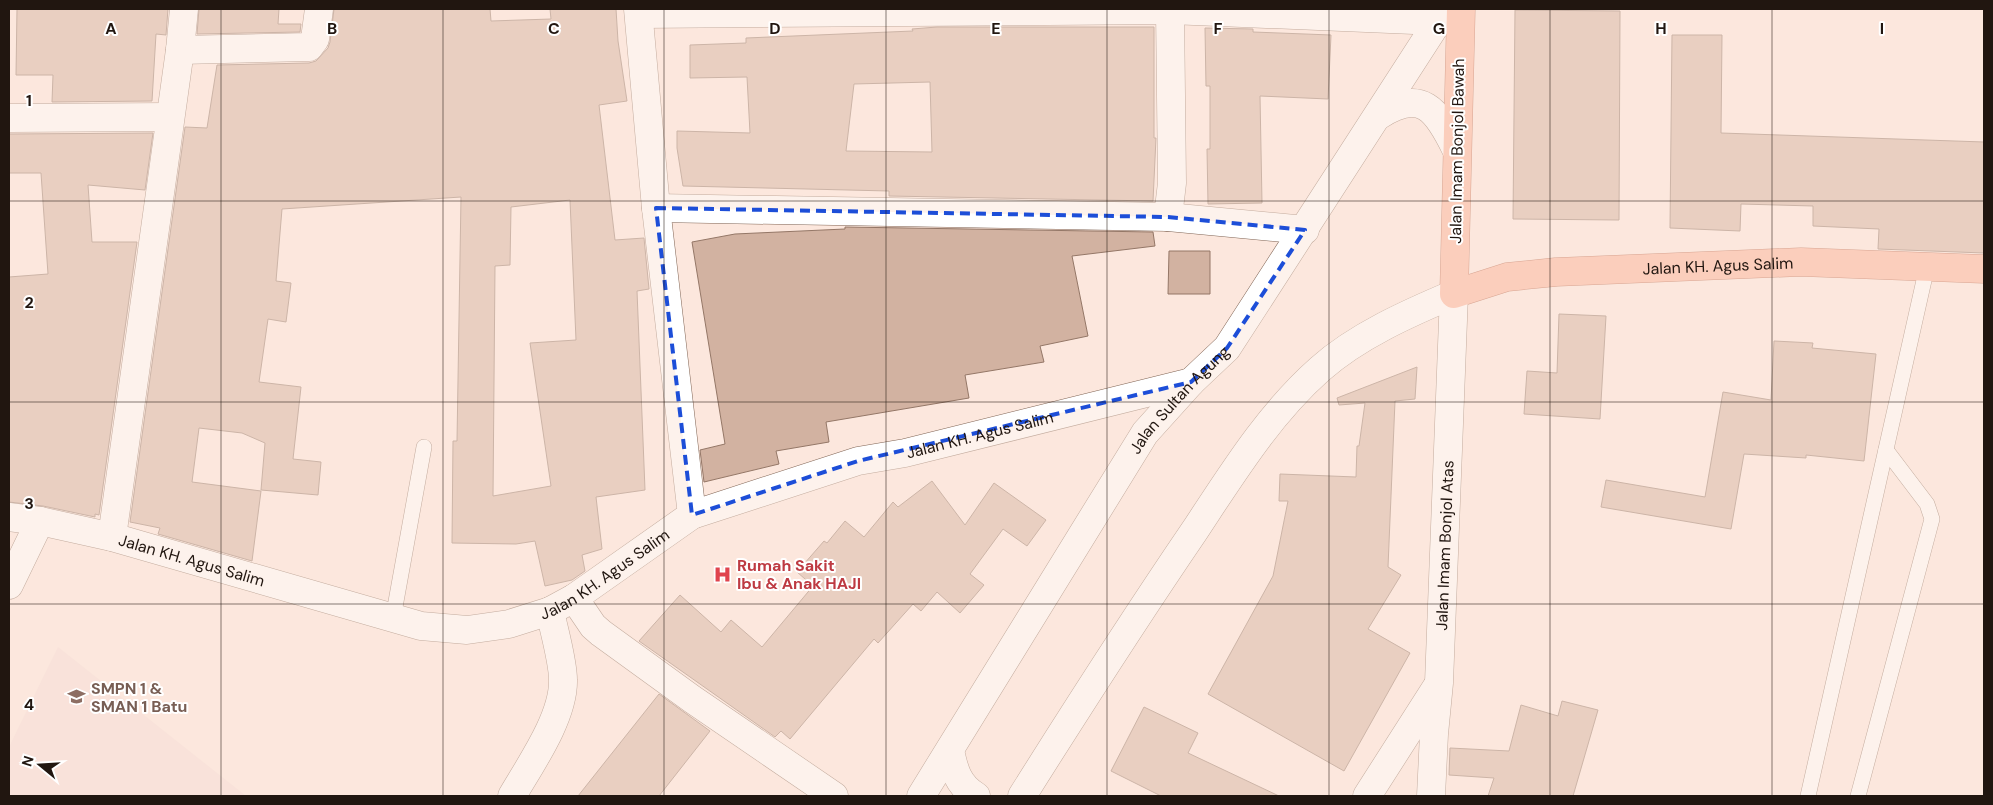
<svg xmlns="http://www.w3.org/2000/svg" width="1993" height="805" font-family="'DM Sans',sans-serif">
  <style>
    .education { fill: #f6dbd7 }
    .building { fill: #d2b2a1; stroke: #947767; fill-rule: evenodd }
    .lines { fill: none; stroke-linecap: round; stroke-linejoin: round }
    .lane-casing { stroke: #816555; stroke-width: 16 }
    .street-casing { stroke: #816555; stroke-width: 29 }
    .secondary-casing { stroke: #816555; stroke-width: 29 }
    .primary-casing { stroke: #ad573a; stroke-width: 29 }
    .lane { stroke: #fff; stroke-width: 15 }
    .street { stroke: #fff; stroke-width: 28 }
    .secondary { stroke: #fff; stroke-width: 28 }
    .primary { stroke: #fbaf96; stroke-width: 28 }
    .marked { fill: none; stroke: #1d4ed8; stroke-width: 4; stroke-dasharray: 10 6; stroke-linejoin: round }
    .grid { fill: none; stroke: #211610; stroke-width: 1; stroke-opacity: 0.55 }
    .labels { text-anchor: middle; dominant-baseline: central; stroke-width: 4; stroke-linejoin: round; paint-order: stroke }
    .street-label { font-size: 16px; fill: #211610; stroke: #fff }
    .health-label { font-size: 16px; font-weight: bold; fill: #be3a42; stroke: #fff; text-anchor: start }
    .education-label { font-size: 16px; font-weight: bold; fill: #785e54; stroke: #fff; text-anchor: start }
    .grid-label { font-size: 16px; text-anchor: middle; font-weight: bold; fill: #211610; stroke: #fff; stroke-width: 4; stroke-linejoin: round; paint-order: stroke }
  </style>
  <rect width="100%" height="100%" fill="#fce7dd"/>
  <polygon class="education" points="58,647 246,796 9,796 9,747"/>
  <g class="building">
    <polygon points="17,9 168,9 166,35 156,34 152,101 52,102 53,75 16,75"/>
    <polygon points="199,9 279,9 278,24 301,24 300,32 197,34"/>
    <path d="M334,9H490L491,21L551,19L550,9H616L618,41L627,101L599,105L615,240L644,238L649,289L637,291L645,490L596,497L602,549L582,555L585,571L572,580L545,586L535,541L516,544L452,543L453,441H457L461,197L282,209L276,281L291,283L286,322L268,319L259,382L301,387L293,459L321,462L318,495L261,490L265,443L242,433L199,428L192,482L261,491L252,561L158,534L160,528L130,522L185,127L207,128L217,65L309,63L316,61L328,48L330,42ZM570,200L576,340L530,343L551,486L493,496L495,266L510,265L511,207Z"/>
    <polygon points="1515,10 1620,11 1619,220 1513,219"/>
    <path d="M937,27H1154V138H1156L1153,201L889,196V191L683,186L677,148V131L750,133L747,77L690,78V45L746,43V38L913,31L912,29ZM930,82L932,152L846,151L854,84Z"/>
    <polygon points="1205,28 1253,29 1253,32 1331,35 1328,99 1260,96 1262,203 1208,204 1207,149 1210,149 1210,86 1206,86"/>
    <polygon points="1672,35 1722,35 1721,133 1984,142 1984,253 1878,249 1879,229 1813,226 1813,206 1741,204 1740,231 1670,228"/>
    <polygon points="153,133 145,190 88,185 92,242 137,242 99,515 95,514 95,517 43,506 9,502 9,277 48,274 41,173 9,173 9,134"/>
    <polygon points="845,227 1153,232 1155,246 1072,256 1088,336 1040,346 1044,362 965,375 969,398 826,422 829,442 776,451 779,464 704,482 700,450 725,444 692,242 735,234 845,229"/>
    <polygon points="1169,251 1210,251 1210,294 1168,294"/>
    <polygon points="1559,314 1606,316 1600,419 1524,414 1527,371 1557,373"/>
    <polygon points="1774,341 1813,343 1812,348 1876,354 1864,461 1806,455 1806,458 1744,454 1731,529 1601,507 1606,480 1705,497 1723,392 1771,400"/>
    <polygon points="1417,367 1415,399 1395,401 1388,567 1401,575 1368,629 1410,653 1344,771 1208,694 1273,576 1288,501 1279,501 1280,474 1356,477 1357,446 1359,446 1365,403 1339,405 1337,398"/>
    <polygon points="932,481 965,525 994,483 1046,520 1027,546 1003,529 970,574 984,585 960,613 937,592 921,611 913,604 878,643 874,639 790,739 781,731 775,737 639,641 680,595 721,632 731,620 762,647 813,586 797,572 824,541 827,543 845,521 864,537 893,502 898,507"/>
    <polygon points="659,694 710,731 659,796 578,796"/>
    <polygon points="1562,701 1598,710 1573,796 1488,796 1494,778 1449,775 1450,748 1509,751 1521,705 1558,716"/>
    <polygon points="1144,707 1198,733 1188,753 1279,796 1161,796 1111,771"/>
  </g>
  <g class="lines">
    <defs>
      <g id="lane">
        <polyline points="393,618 424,447"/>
        <polyline points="1808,796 1927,267"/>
        <polyline points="1858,796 1932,519 1927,504 1886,450"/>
      </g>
      <g id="street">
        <polyline points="638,9 656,208 692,515"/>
        <polyline points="639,14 1170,10 1438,21"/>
        <polyline points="180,50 309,47 315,39 319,9"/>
        <polyline points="9,118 170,117"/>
        <polyline points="656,208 1168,217 1172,183 1170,9"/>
        <polyline points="1168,217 1305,230"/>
        <polyline points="112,537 180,50 184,9"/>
        <polyline points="9,585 40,521"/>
        <polyline points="574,598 593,626 601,633 692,699 834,796"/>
        <path d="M512,796C530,765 564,717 563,680C563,661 554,631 550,611"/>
        <polyline points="1367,796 1436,688"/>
        <path id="s1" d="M1431,796L1434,734L1439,683L1454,294"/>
      </g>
      <g id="secondary">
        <path d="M1378,116C1422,87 1437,110 1456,149"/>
        <path id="s2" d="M9,517L40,521L112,537L421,626L467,630L509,624L550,611L574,598L692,515L858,461L905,453L1191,382"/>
        <path d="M950,750C954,770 958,785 976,796"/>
        <path id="s3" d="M921,796L1145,433L1191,382L1227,348L1446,9"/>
        <path d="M1022,796C1078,707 1135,618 1195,530C1232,474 1269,414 1320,369C1357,336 1409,313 1454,294"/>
      </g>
      <g id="primary">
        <path id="s4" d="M1461,9L1454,294L1507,277L1556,272L1801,262L1984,269"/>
      </g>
    </defs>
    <use href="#lane" class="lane-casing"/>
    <use href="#street" class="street-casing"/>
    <use href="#secondary" class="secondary-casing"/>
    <use href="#primary" class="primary-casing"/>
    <use href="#lane" class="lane"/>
    <use href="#street" class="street"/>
    <use href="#secondary" class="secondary"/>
    <use href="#primary" class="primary"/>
  </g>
  <path d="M0 0H1993V805H0ZM656,208L1168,217L1305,230L1227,348L1191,382L858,461L692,515Z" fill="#fce7dd" fill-opacity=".55" fill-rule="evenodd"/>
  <path class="marked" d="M656,208L1168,217L1305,230L1227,348L1191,382L858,461L692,515Z"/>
  <path class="grid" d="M221,9V796M443,9V796M664,9V796M886,9V796M1107,9V796M1329,9V796M1550,9V796M1772,9V796M9,201H1984M9,402H1984M9,604H1984"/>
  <defs>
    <symbol id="hospital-bare" viewBox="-9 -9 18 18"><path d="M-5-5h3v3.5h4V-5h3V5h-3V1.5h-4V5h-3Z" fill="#e0444e" stroke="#fff" stroke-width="2.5" paint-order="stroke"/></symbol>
    <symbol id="school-bare" viewBox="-9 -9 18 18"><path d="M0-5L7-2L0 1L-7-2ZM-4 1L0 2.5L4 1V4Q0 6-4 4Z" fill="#8d6e63" stroke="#fff" stroke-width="2.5" paint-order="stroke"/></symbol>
  </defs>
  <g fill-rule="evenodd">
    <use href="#hospital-bare" x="710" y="562" width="25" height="25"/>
    <use href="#school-bare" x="64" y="684" width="25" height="25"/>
  </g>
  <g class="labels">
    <g class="street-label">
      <text transform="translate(1457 151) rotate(-89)">Jalan Imam Bonjol Bawah</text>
      <text stroke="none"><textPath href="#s4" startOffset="552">Jalan KH. Agus Salim</textPath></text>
      <text stroke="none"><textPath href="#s3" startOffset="474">Jalan Sultan Agung</textPath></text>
      <text stroke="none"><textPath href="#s2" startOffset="1029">Jalan KH. Agus Salim</textPath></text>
      <text stroke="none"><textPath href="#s1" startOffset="251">Jalan Imam Bonjol Atas</textPath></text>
      <text stroke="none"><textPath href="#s2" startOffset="188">Jalan KH. Agus Salim</textPath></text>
      <text stroke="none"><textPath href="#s2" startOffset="624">Jalan KH. Agus Salim</textPath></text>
    </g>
    <g class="health-label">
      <text x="737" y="565">Rumah Sakit<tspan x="737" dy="18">Ibu &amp; Anak HAJI</tspan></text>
    </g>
    <g class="education-label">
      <text x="91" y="688">SMPN 1 &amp;<tspan x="91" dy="18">SMAN 1 Batu</tspan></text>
    </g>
  </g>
  <g class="grid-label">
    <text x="111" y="34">A</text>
    <text x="332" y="34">B</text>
    <text x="554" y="34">C</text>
    <text x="775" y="34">D</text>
    <text x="996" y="34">E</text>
    <text x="1218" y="34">F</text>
    <text x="1439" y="34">G</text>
    <text x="1661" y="34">H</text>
    <text x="1882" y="34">I</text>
    <text x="29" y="106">1</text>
    <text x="29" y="308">2</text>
    <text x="29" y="509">3</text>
    <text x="29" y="710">4</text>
  </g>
  <rect width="1993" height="805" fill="none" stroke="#211610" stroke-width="20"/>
  <g transform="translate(40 765) rotate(288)" stroke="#ffffff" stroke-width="4" paint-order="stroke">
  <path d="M0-4L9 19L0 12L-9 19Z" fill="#211610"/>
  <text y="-8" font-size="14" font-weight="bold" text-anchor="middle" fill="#211610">N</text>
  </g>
</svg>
